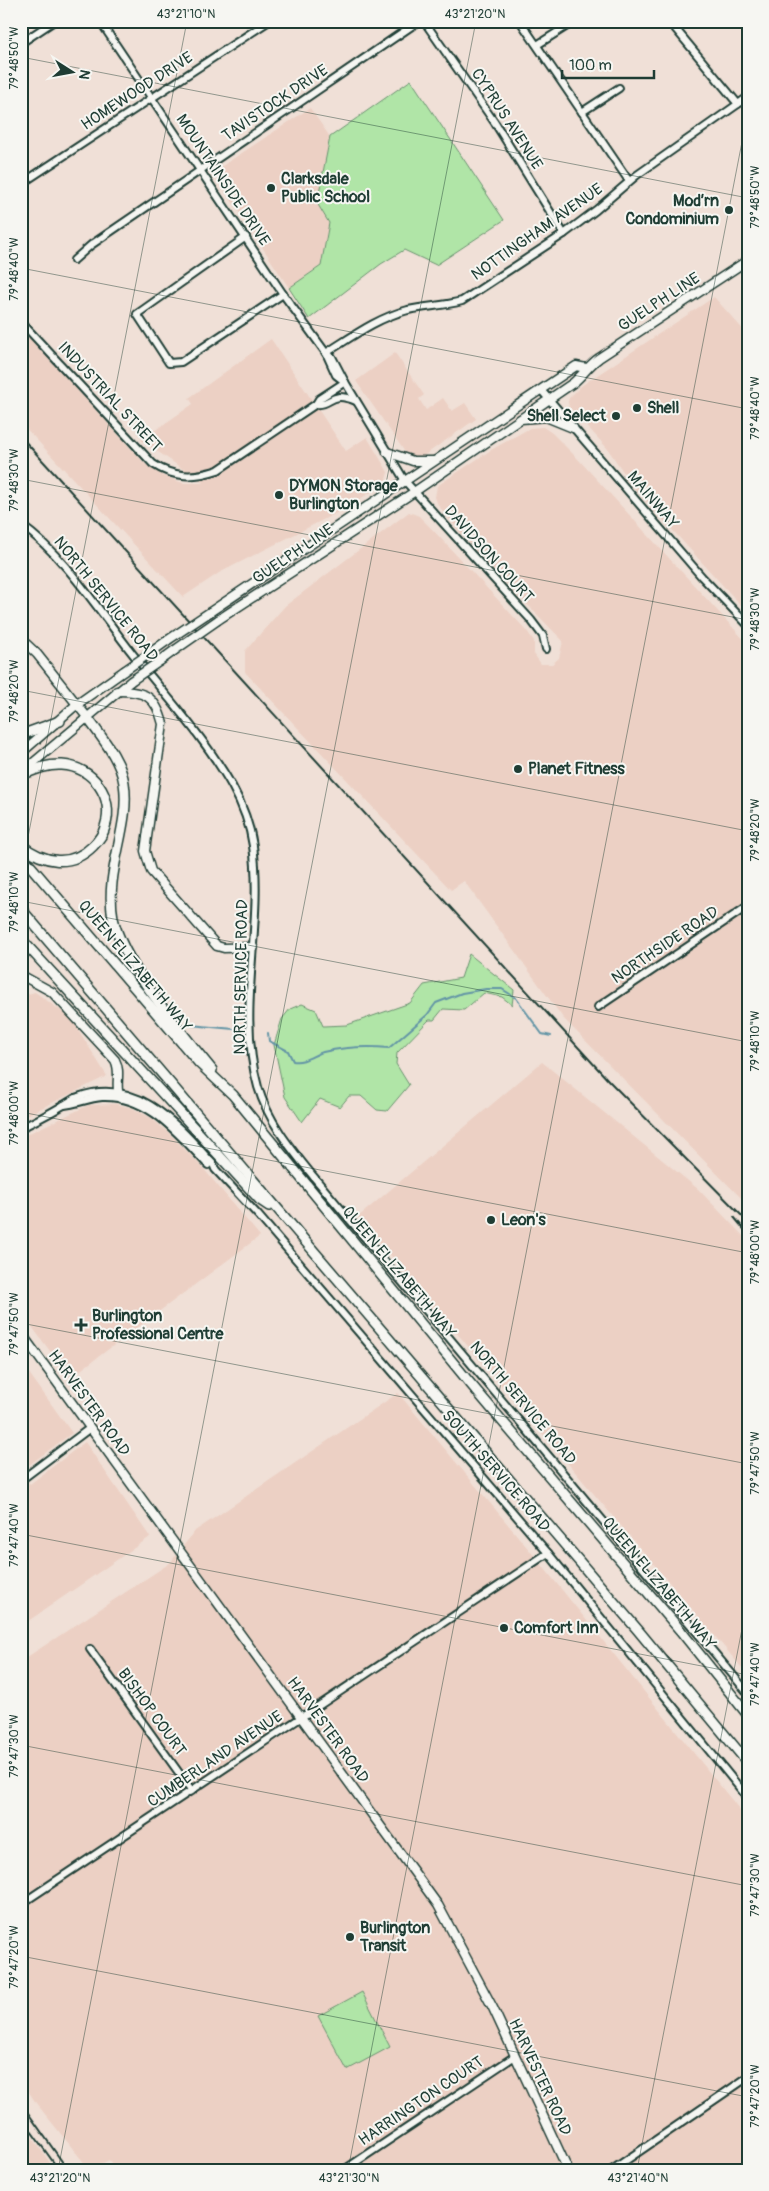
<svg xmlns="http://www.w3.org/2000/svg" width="769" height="2191" font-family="Pangolin,sans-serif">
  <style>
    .built { fill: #ecd0c4 }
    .green { fill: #b0e5a7; stroke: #68916e }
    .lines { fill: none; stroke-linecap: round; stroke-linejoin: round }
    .stream { stroke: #6395a6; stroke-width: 2 }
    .minor-casing { stroke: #1f3d34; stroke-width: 10 }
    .major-casing { stroke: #1f3d34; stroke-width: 11 }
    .highway-casing { stroke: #1f3d34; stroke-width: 12 }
    .minor { stroke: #f6f6f2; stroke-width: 6 }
    .major { stroke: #f6f6f2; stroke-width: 8 }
    .highway { stroke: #f6f6f2; stroke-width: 9 }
    .rail { stroke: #1f3d34; stroke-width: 2 }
    .major-bridge-casing { stroke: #1f3d34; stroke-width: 11; stroke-linecap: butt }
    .major-bridge { stroke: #f6f6f2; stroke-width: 8 }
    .ticks { fill: none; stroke: #1f3d34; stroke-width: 1; stroke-opacity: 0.45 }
    .poi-dot { fill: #1f3d34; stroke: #f6f6f2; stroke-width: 2 }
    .labels { text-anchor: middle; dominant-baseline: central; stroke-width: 4; stroke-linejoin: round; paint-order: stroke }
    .street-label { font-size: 16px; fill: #1f3d34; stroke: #f6f6f2 }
    .poi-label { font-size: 16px; font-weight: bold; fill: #1f3d34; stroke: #f6f6f2; text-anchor: start }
    .neatline { fill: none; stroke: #1f3d34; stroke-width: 2 }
    .ticks-label { font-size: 12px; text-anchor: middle; fill: #1f3d34 }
  </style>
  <rect width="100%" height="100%" fill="#f0e0d7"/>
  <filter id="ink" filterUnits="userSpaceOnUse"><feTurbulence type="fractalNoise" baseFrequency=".02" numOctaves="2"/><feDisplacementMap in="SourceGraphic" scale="10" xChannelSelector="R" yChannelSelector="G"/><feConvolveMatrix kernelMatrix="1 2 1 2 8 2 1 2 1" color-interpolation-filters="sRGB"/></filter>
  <g filter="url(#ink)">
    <g class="built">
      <polygon points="310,108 330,137 317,203 329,223 321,266 289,288 213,172"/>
      <polygon points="714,297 748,335 748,613 635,489 607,448 569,407 568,402 569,398 581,386"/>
      <polygon points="21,329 145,464 163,476 183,483 203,483 141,440 193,404 189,398 271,339 346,451 367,437 388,472 385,483 346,508 219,573 183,597 21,423"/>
      <polygon points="395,353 424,395 419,399 426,410 443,398 452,411 465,403 476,419 422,457 407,455 356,381"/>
      <polygon points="543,427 552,433 578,459 748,644 748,1205 563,1018 464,881 451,890 245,672 245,651 285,606 409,512 419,516 432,529 527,631 534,641 534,654 541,664 552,664 559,658 563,641 479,555 438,505 435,497 437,486 491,450 530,428"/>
      <polygon points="35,992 71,1018 107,1076 21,1118 21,996"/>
      <polygon points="542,1062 698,1189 748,1241 748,1675 358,1217"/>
      <polygon points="116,1104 132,1108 151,1118 169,1133 202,1167 260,1236 70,1378 21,1312 21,1137 89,1105"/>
      <polygon points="21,1362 72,1433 21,1471"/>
      <polygon points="398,1393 541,1564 748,1820 748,2170 116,2170 109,2160 90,2170 36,2103 21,2080 21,1661 170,1563 195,1531"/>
      <polygon points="85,1442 150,1537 21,1626 21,1473 30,1484"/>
      <polygon points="21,2121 55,2170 21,2170"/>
    </g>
    <g class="green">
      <polygon points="411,80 504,220 436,265 404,250 381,264 309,319 289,288 321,266 329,223 317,203 330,137"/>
      <polygon points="469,954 514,990 512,1005 502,997 484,993 464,1010 443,1009 434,1020 429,1020 397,1053 396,1064 409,1085 387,1111 377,1110 361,1096 349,1096 340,1107 320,1099 302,1122 285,1097 274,1045 282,1019 290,1009 302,1004 316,1010 323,1026 347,1025 410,1003 424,985 461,978"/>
      <polygon points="362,1992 390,2047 347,2070 318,2016"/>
    </g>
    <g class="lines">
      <g class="stream">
        <polyline points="190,1025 234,1029"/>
        <path d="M268,1033L269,1041L288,1051L293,1061C304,1063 313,1055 323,1052C345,1047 366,1046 389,1048L427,1015L436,1003L462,993L486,989H502L516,998L542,1034L551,1036"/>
      </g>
      <defs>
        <g id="minor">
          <polyline points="100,21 283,294 326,353 332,357 345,382 405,481 531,620 543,636 546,649"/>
          <polyline points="424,21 495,123 564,234"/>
          <polyline points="520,21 629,181"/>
          <polyline points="669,21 738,104"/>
          <polyline points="21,43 54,21"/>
          <polyline points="537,45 575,21"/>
          <polyline points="582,112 619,88"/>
          <polyline points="21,184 269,21"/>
          <polyline points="246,237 137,314 169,363 181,362 283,294"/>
          <polyline points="74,260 91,245 419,21"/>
          <path d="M21,322L153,464C174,478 194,478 218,470L316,404C333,406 328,390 356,401"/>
          <path d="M326,353C353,336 377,318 408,310C426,306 444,306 462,301L564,234L596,210L637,175L748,97"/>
          <polyline points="326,353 336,375 345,382"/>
          <polyline points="541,390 702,577 748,625"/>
          <polyline points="316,404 319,399 345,382"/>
          <path d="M21,525C65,556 99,611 132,653C166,696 205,738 232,786C242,804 250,825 253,846C264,924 236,1010 258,1087C268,1121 291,1149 313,1176L748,1693"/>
          <polyline points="598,1007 748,906"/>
          <path d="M64,1105C77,1104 88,1098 102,1097C149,1095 178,1134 208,1165"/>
          <path d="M21,1128C35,1121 49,1114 62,1106C68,1103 72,1099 78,1097C137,1075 178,1126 213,1164L215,1169L258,1215L548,1553L748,1798"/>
          <polyline points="21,1480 90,1428"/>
          <polyline points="90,1649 192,1791"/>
          <polyline points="21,1904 548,1553"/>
          <polyline points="344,2170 515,2056"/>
          <polyline points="612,2170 748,2077"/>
        </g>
        <g id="major">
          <polyline points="521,419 546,417 573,428"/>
          <polyline points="387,452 413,461 433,461"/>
          <polyline points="210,612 576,366 586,368"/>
          <path d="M218,620L414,492L573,383C583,375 588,366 599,358L748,260"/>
          <polyline points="21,639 37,654 87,717"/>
          <polyline points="150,653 168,640"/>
          <polyline points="160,661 175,650"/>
          <path d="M117,691C145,691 156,696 163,724L145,851L151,871L217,946L224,948L253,947"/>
          <polyline points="21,753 76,705 124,671"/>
          <polyline points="21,773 131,681"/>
          <path d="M21,975L52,992L115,1060C122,1073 114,1086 120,1098"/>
          <polyline points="21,1333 438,1905 493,2008 568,2170"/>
        </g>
        <g id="highway">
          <path d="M87,717C101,737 120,758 124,783C131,827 104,871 113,918C122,963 182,1033 212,1070"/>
          <polyline points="21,735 60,721"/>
          <path d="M21,775C34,770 47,764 62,765C93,767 115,797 105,827C103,835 98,841 93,846C71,868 44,863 21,845"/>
          <polyline points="21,855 200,1064 233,1095 469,1382 680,1630 748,1715"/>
          <polyline points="21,909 637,1629 748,1763"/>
          <polyline points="21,939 260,1200 269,1206"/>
        </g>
      </defs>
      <use href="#minor" class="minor-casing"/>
      <use href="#major" class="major-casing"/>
      <use href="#highway" class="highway-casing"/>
      <use href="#minor" class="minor"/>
      <use href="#major" class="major"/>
      <use href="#highway" class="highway"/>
      <g class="rail">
        <polyline points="21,437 609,1081 748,1222"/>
        <polyline points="734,1217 748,1234"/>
        <polyline points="21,2103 68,2170"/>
        <polyline points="21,2117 59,2170"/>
      </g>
      <defs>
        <g id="major-bridge">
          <polyline points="168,640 210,612"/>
          <polyline points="175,650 218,620"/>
          <polyline points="124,671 150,653"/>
          <polyline points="131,681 160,661"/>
        </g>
      </defs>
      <use href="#major-bridge" class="major-bridge-casing"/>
      <use href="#major-bridge" class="major-bridge"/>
    </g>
  </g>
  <path class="ticks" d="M21,57L748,198M21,268L748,409M21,479L748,620M21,690L748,831M21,873L187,21M21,901L748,1042M21,1112L748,1253M21,1323L748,1464M21,1534L748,1675M21,1745L748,1886M21,1956L748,2097M21,2167L36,2170M58,2170L476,21M348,2170L748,111M637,2170L748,1598"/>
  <g class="poi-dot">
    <circle cx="271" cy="188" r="5"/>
    <circle cx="729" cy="210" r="5"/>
    <circle cx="637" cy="408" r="5"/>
    <circle cx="616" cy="416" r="5"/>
    <circle cx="279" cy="495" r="5"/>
    <circle cx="518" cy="769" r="5"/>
    <circle cx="491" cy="1220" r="5"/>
    <path d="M78.5 1317.5h5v5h5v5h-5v5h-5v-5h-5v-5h5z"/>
    <circle cx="504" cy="1628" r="5"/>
    <circle cx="350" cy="1937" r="5"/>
  </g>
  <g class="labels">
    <g class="street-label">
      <text transform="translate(137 91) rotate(-33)">HOMEWOOD DRIVE</text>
      <text transform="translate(275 103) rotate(-34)">TAVISTOCK DRIVE</text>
      <text transform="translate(507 119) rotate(57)">CYPRUS AVENUE</text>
      <text transform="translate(223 180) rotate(56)">MOUNTAINSIDE DRIVE</text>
      <text transform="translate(537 232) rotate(-35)">NOTTINGHAM AVENUE</text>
      <text transform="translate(659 302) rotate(-33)">GUELPH LINE</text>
      <text transform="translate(110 397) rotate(47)">INDUSTRIAL STREET</text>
      <text transform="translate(653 500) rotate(50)">MAINWAY</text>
      <text transform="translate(293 554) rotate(-34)">GUELPH LINE</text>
      <text transform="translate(489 554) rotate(48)">DAVIDSON COURT</text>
      <text transform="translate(106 599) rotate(51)">NORTH SERVICE ROAD</text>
      <text transform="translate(665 945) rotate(-34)">NORTHSIDE ROAD</text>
      <text transform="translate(135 966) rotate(50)">QUEEN ELIZABETH WAY</text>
      <text transform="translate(241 977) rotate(-89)">NORTH SERVICE ROAD</text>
      <text transform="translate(399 1272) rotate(50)">QUEEN ELIZABETH WAY</text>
      <text transform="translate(89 1403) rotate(54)">HARVESTER ROAD</text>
      <text transform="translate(523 1403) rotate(50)">NORTH SERVICE ROAD</text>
      <text transform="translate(496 1471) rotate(49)">SOUTH SERVICE ROAD</text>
      <text transform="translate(659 1583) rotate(50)">QUEEN ELIZABETH WAY</text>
      <text transform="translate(152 1712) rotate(54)">BISHOP COURT</text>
      <text transform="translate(328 1730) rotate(54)">HARVESTER ROAD</text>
      <text transform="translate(215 1759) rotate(-34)">CUMBERLAND AVENUE</text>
      <text transform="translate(540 2077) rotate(65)">HARVESTER ROAD</text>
      <text transform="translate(421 2101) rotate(-34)">HARRINGTON COURT</text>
    </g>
    <g class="poi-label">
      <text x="281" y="179">Clarksdale<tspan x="281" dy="18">Public School</tspan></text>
      <text x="719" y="201" text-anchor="end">Mod’rn<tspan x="719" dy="18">Condominium</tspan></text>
      <text x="647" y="408">Shell</text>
      <text x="606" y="416" text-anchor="end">Shell Select</text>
      <text x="289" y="486">DYMON Storage<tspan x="289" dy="18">Burlington</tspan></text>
      <text x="528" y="769">Planet Fitness</text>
      <text x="501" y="1220">Leon's</text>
      <text x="92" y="1316">Burlington<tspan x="92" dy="18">Professional Centre</tspan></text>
      <text x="514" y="1628">Comfort Inn</text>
      <text x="360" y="1928">Burlington<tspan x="360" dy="18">Transit</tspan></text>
    </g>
  </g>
  <rect width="769" height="2191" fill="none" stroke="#f6f6f2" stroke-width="55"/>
  <g transform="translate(72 72) rotate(101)" stroke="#f6f6f2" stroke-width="4" paint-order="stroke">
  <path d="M0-4L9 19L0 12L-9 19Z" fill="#1f3d34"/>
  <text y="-8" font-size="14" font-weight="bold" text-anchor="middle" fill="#1f3d34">N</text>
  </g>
  <path d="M562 70v8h92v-8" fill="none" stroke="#1f3d34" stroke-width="2.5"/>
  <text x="569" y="70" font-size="15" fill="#1f3d34" stroke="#f6f6f2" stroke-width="4" paint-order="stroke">100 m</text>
  <rect x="28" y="28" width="714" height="2136" class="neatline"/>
  <g class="ticks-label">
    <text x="186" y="18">43°21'10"N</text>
    <text x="475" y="18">43°21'20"N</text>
    <text transform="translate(14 58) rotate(-90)" y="4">79°48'50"W</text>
    <text transform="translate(755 197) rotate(-90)" y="4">79°48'50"W</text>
    <text transform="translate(14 269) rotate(-90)" y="4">79°48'40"W</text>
    <text transform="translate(755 408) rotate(-90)" y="4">79°48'40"W</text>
    <text transform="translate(14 480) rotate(-90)" y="4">79°48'30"W</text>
    <text transform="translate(755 619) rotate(-90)" y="4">79°48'30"W</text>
    <text transform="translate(14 691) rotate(-90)" y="4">79°48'20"W</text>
    <text transform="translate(755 830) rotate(-90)" y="4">79°48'20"W</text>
    <text transform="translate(14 902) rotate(-90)" y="4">79°48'10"W</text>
    <text transform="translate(755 1041) rotate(-90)" y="4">79°48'10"W</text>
    <text transform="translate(14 1113) rotate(-90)" y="4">79°48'00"W</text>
    <text transform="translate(755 1252) rotate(-90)" y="4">79°48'00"W</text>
    <text transform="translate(14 1324) rotate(-90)" y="4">79°47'50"W</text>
    <text transform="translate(755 1463) rotate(-90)" y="4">79°47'50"W</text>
    <text transform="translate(14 1535) rotate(-90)" y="4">79°47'40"W</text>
    <text transform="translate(755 1674) rotate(-90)" y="4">79°47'40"W</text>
    <text transform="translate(14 1746) rotate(-90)" y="4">79°47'30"W</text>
    <text transform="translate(755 1885) rotate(-90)" y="4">79°47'30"W</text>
    <text transform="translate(14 1957) rotate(-90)" y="4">79°47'20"W</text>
    <text transform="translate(755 2096) rotate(-90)" y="4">79°47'20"W</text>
    <text x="60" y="2182">43°21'20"N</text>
    <text x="349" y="2182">43°21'30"N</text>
    <text x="638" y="2182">43°21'40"N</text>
  </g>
</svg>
